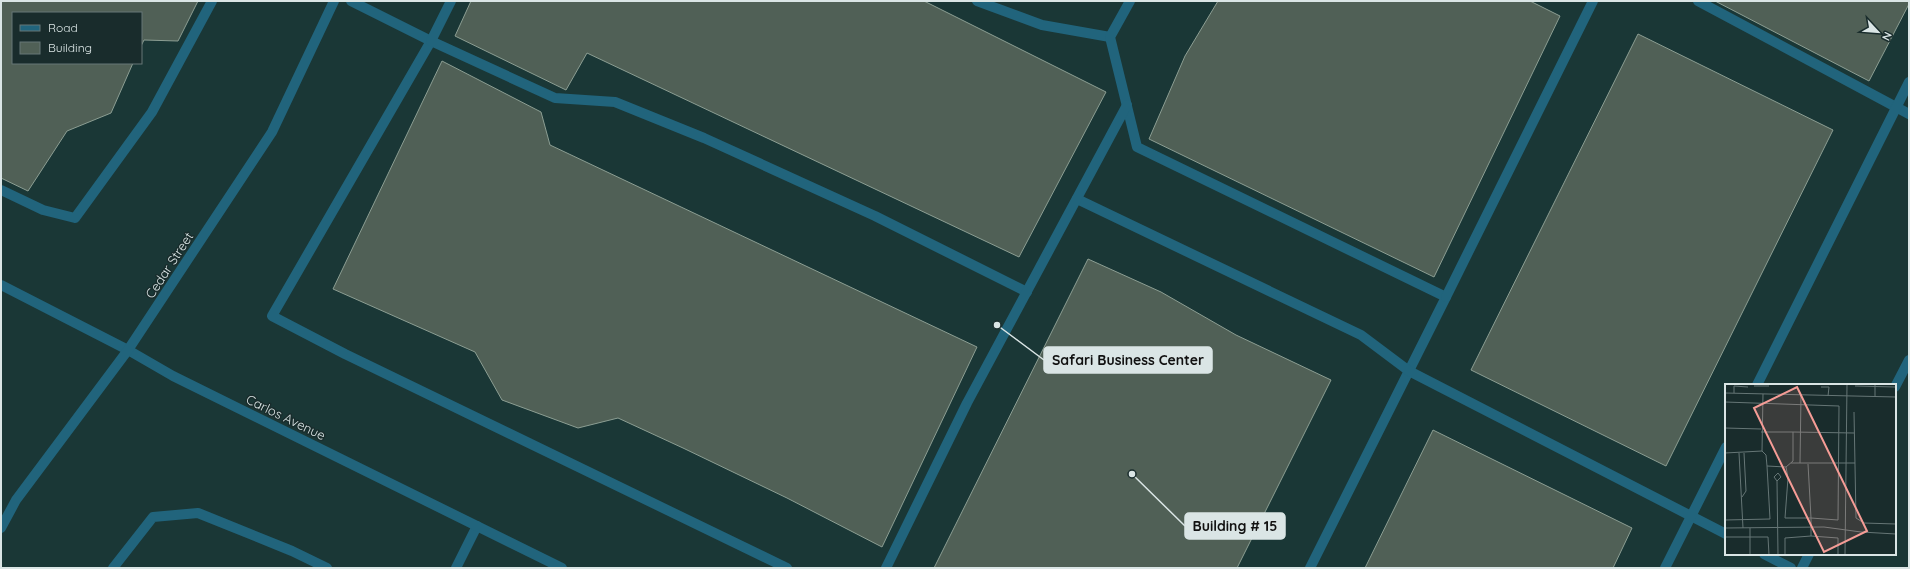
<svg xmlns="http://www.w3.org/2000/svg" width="1910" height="569" font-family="Quicksand,sans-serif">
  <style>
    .built { fill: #1a3736; fill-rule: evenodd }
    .building { fill: #506056; stroke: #8c9e93 }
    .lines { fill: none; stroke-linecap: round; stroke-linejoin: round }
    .service { stroke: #21647c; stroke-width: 10 }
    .minor { stroke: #21647c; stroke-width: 10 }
    .tertiary { stroke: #21647c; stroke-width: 10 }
    .labels { text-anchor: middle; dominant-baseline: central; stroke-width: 3; stroke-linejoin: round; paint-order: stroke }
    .street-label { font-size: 13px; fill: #dae5e5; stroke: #192c2c }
    .inset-road { fill: none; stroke: #667676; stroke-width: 1 }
    .view { fill: #f59c96; fill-opacity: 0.15; stroke: #f59c96; stroke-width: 2 }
    .inset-edge { fill: none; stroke: #dae5e5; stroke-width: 2 }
    .leader { fill: none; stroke: #dae5e5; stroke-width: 1.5 }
    .callout-dot { fill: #dae5e5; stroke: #192c2c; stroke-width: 1.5 }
    .callout { fill: #dae5e5; stroke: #dae5e5; stroke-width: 1.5 }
    .callout-label { font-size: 14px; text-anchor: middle; font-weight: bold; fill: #111 }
  </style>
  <rect width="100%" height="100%" fill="#192c2c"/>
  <path class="built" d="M1,1H1909V568H1ZM13,13H141V63H13ZM1726,385H1895V554H1726Z"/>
  <g class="building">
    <polygon points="1,1 198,1 178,41 144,40 141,46 141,13 13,13 13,63 133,63 111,113 67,131 28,191 1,178"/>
    <polygon points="471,1 924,1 1106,92 1019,257 587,53 566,90 455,36"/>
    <polygon points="1218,1 1530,1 1560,16 1434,277 1149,139 1185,56"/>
    <polygon points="1715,1 1909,1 1909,4 1869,81"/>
    <polygon points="1638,34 1833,130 1666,466 1471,370"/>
    <polygon points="442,61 541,112 550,145 977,347 882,547 787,498 683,448 618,418 578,428 502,400 475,352 333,289"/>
    <polygon points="1088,259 1161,292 1236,335 1331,380 1237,568 934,568"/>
    <polygon points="1433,430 1632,528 1613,568 1365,568"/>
  </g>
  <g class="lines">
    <g class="service">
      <polyline points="351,1 431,41 272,316 345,354 787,568"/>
      <polyline points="451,1 431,41 555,98 615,102 704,138 875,216 1027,292"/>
      <polyline points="977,1 1042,25 1110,37"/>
      <polyline points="1130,1 1110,37 1137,147 1446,297 1310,568"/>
      <polyline points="1698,1 1909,114"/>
      <polyline points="1,190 43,210 75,218 152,112 212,1"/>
      <polyline points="1077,199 1361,335 1409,371 1726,534"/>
      <polyline points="1446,297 1593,1"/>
      <polyline points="1757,385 1909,82"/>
      <polyline points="1764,554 1791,568"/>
      <polyline points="113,568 153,517 198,513 292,551 327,568"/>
      <polyline points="456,568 477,526"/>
      <polyline points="886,568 967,403 1127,105"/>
      <polyline points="1665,568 1726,447"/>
    </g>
    <g class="minor">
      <polyline points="1,285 128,350 173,376 562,568"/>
      <polyline points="1,528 16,500 128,350 272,132 334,1"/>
    </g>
    <g class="tertiary">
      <polyline points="1895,387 1909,360"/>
      <polyline points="1802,568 1809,554"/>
    </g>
  </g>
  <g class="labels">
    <g class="street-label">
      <text transform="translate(169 265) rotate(-57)">Cedar Street</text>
      <text transform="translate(286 417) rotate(26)">Carlos Avenue</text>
    </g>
  </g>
  <g transform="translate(1725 384)">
    <rect width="171" height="171" fill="#192c2c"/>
    <path class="inset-road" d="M29,2H44M130,2L171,3M96,3H104L103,12M0,9L171,13M9,9V2L23,3M150,13V0M0,18L114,22L113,136L86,134V152M129,28L131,134L139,139L171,140M0,44L36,45M36,48H68M37,67L41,71L42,82M0,69L37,67L38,10M14,69L18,144M66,79H130M75,79L76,11M61,83L63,94L60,134H86L83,80M52,97L56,93L53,89L49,93L52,97L53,171M17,113L21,107L19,69M0,136L45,135L42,82L61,83L68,77V48L129,49M0,144L99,143L136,148L171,150M0,153H43L44,171M25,171V144M60,171V154L86,152L113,154V171M120,171L122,0"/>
    <path class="view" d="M72,3L142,147L99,168L29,24Z"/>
    <rect width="171" height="171" class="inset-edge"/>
  </g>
  <path class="leader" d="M997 325L1044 360M1132 474L1185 526"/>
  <g class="callout-dot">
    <circle cx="997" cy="325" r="4"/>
    <circle cx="1132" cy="474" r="4"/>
  </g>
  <g class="callout">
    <rect x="1044" y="347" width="168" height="26" rx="4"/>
    <rect x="1185" y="513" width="100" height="26" rx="4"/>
  </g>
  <g class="callout-label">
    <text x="1128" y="365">Safari Business Center</text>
    <text x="1235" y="531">Building # 15</text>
  </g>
  <rect width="1910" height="569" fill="none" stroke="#dae5e5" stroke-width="4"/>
  <rect x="12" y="12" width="130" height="52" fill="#192c2c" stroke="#667676"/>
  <rect x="20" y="25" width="20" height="6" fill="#21647c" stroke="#667676"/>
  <text x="48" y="32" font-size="12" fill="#dae5e5">Road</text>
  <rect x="20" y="42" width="20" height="12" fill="#506056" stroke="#667676"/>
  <text x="48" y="52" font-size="12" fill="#dae5e5">Building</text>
  <g transform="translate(1878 32) rotate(116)" stroke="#192c2c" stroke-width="3" paint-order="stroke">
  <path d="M0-3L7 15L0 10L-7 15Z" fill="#dae5e5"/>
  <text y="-6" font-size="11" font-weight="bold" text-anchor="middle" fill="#dae5e5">N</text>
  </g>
</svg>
